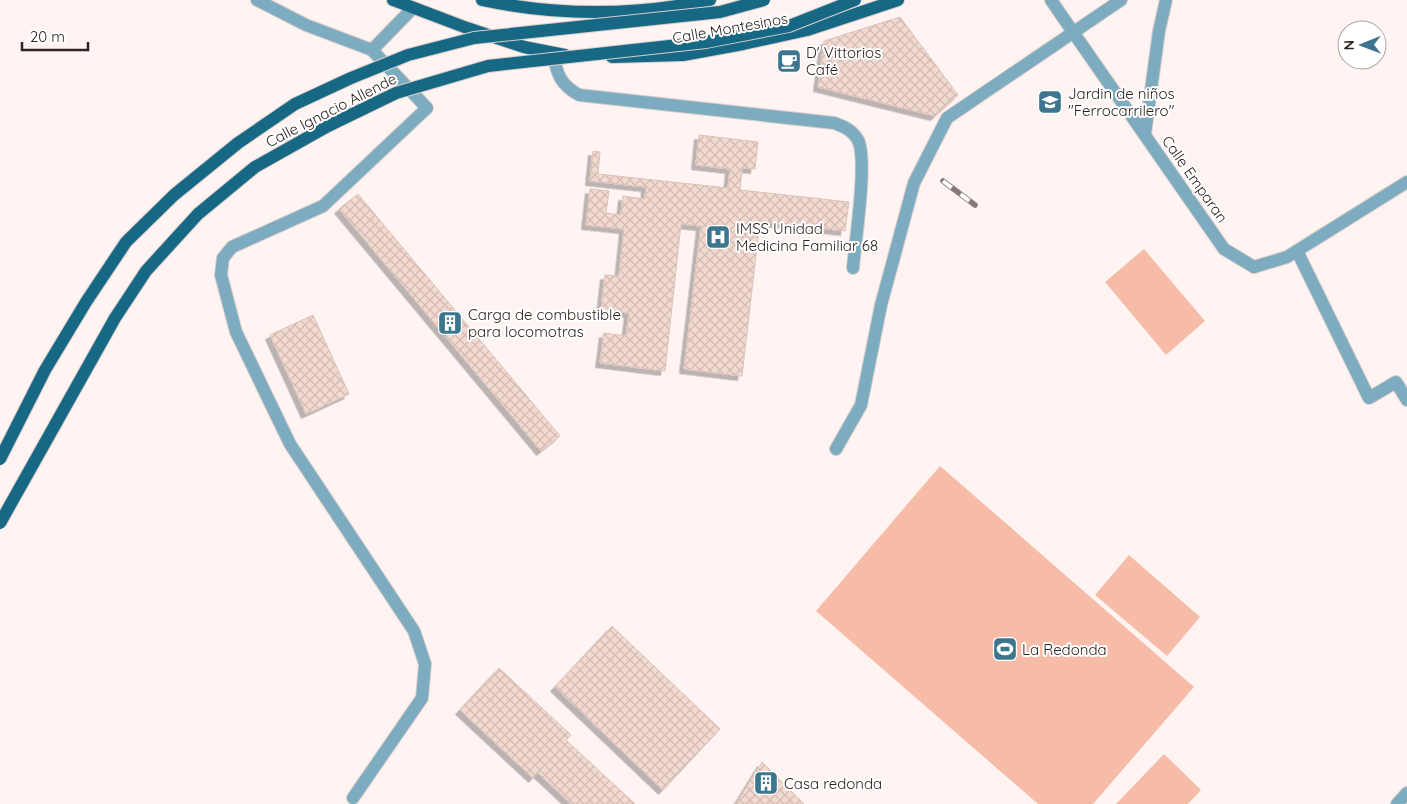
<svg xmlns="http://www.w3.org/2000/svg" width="1407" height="804" font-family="Quicksand,sans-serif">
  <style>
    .grass { fill: #f6bca8 }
    .building { fill: url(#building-cross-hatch); stroke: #dbc2b9; filter: url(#shadow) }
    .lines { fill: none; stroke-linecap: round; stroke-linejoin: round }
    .service-casing { stroke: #d9cecb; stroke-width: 14 }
    .pedestrian-casing { stroke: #d9cecb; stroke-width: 14 }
    .minor-casing { stroke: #d9cecb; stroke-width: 14 }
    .tertiary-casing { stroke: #d9cecb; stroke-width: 14 }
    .primary-casing { stroke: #d9cecb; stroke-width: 14 }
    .service { stroke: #7dabc0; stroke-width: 12 }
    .pedestrian { stroke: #7dabc0; stroke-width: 12 }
    .minor { stroke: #7dabc0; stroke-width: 12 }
    .tertiary { stroke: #7dabc0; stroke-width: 12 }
    .primary { stroke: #166885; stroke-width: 12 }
    .rail-casing { stroke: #847976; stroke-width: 5.5 }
    .rail { stroke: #fff; stroke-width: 4; stroke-dasharray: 11; stroke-linecap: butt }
    .primary-bridge-casing { stroke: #d9cecb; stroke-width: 14; stroke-linecap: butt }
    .primary-bridge { stroke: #166885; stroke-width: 12 }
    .labels { text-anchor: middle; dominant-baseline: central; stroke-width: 4; stroke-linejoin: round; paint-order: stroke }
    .street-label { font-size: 15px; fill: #2d2320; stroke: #fff }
    .poi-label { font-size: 15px; fill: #2d2320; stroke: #fff; text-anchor: start }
  </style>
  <defs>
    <pattern id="building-cross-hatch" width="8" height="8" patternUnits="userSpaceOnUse" patternTransform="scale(1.25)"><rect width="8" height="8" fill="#f3dad1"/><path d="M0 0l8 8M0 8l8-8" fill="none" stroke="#d1bbb3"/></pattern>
    <filter id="shadow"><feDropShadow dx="-4.5" dy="4.5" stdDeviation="0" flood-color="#0004"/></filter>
  </defs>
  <rect width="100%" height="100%" fill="#fff4f1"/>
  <g class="grass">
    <polygon points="1144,249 1205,321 1166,355 1105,282"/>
    <polygon points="940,466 1194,687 1093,804 1038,804 816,611"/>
    <polygon points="1129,555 1200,617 1167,656 1095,595"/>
    <polygon points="1164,754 1201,790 1188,804 1116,804"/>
  </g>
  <g class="building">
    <polygon points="900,17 958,95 935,116 818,87 824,41"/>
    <polygon points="699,135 758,142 755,169 742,168 740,190 849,202 845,231 760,221 742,376 684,369 701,226 681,224 665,371 600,363 604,333 626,336 629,313 601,310 605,275 619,276 624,229 586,225 590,189 609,191 606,213 621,215 623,196 645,199 646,187 590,181 593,151 600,152 598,174 728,188 730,169 696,165"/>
    <polygon points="358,194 560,436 541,451 339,209"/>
    <polygon points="313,315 349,394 306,414 270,335"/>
    <polygon points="612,626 720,729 663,790 555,687"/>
    <polygon points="499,668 571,735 566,740 635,804 571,804 538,773 533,778 460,710"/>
    <polygon points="762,762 804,804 736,804"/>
  </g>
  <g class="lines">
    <defs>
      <g id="service">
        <polyline points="257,0 306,25 372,50 412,9"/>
        <path d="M554,54C556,74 561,85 579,95L834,123C845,127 852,130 858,140C868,160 855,242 853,268"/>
        <polyline points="1297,251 1369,398 1396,382 1407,400"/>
        <polyline points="836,449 861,405 881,305 914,183 947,118 1121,0"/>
        <polyline points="353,798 422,698 425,664 414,631 290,444 236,332 221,275 223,258 232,247 323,206 427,108 372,50"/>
      </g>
      <g id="pedestrian">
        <polyline points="1073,32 1224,249 1254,267"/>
        <polyline points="1145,134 1159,31 1166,0"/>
      </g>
      <g id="minor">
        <polyline points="1051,0 1073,32"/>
        <polyline points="1254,267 1287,257 1407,182"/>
      </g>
      <polyline id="tertiary" points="1397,804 1407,793"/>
      <g id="primary">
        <polyline points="393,0 467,28 524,47 565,55"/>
        <path d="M482,0C556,16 636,16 710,0"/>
        <polyline points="612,57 683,55 743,44 807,30 898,0"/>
      </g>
    </defs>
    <use href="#service" class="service-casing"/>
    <use href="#pedestrian" class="pedestrian-casing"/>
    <use href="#minor" class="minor-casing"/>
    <use href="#tertiary" class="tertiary-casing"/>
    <use href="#primary" class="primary-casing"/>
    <use href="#service" class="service"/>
    <use href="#pedestrian" class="pedestrian"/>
    <use href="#minor" class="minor"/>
    <use href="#tertiary" class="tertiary"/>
    <use href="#primary" class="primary"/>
    <defs>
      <polyline id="rail" points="943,181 975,205"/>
    </defs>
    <use href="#rail" class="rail-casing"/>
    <use href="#rail" class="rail"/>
    <defs>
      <g id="primary-bridge">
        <polyline points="0,459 45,370 86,302 126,242 174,195 238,143 295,104 351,78 408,55 474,38 720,12 764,0"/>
        <polyline points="0,523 115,318 146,271 198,214 255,167 328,126 396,93 488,66 706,42 789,26 855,0"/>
      </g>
    </defs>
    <use href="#primary-bridge" class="primary-bridge-casing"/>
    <use href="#primary-bridge" class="primary-bridge"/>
  </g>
  <defs>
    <symbol id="cafe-square" viewBox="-11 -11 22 22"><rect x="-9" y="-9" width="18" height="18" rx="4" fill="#3b768e" stroke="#fff"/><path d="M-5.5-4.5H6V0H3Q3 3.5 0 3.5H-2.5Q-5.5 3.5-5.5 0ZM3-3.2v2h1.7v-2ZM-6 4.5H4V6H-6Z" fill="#fff"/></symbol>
    <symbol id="school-square" viewBox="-11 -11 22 22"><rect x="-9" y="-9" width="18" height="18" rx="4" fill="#3b768e" stroke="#fff"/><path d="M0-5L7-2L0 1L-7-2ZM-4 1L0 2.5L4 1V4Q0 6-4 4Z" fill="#fff"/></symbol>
    <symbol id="hospital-square" viewBox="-11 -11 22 22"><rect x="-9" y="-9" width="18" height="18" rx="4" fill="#3b768e" stroke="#fff"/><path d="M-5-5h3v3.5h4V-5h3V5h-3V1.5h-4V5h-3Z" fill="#fff"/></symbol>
    <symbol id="building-square" viewBox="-11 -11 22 22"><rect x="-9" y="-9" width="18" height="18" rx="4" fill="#3b768e" stroke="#fff"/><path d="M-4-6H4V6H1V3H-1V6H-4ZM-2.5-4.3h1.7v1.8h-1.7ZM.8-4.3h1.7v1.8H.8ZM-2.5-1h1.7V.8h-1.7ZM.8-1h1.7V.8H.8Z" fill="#fff"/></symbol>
    <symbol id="stadium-square" viewBox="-11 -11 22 22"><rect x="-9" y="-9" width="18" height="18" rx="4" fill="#3b768e" stroke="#fff"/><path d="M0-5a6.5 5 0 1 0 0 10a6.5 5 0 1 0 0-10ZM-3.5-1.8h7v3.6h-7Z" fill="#fff"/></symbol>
  </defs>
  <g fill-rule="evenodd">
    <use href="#cafe-square" x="775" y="47" width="28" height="28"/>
    <use href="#school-square" x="1036" y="88" width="28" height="28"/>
    <use href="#hospital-square" x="704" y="223" width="28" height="28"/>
    <use href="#building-square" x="436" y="309" width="28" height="28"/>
    <use href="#stadium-square" x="991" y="635" width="28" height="28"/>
    <use href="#building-square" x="752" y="769" width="28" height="28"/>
  </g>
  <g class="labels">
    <g class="street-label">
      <text transform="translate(730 28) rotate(-10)">Calle Montesinos</text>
      <text transform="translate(331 110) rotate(-27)">Calle Ignacio Allende</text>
      <text transform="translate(1195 179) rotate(55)">Calle Emparan</text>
    </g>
    <g class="poi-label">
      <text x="806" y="52">D' Vittorios<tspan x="806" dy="17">Café</tspan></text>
      <text x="1068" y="93">Jardin de niños<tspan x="1068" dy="17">"Ferrocarrilero"</tspan></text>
      <text x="736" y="228">IMSS Unidad<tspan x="736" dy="17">Medicina Familiar 68</tspan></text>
      <text x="468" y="314">Carga de combustible<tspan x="468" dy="17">para locomotras</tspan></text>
      <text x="1022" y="649">La Redonda</text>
      <text x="784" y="783">Casa redonda</text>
    </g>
  </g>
  <g transform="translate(1362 45) rotate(269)"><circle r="24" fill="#ffffff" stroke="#aba7a6"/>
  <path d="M0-4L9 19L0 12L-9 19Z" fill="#3b768e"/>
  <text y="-8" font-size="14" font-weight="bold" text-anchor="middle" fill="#2d2320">N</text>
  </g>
  <path d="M22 42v8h66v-8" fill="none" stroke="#2d2320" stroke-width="2.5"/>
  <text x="30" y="42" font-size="15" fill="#2d2320" stroke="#ffffff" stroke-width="4" paint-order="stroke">20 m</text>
</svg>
